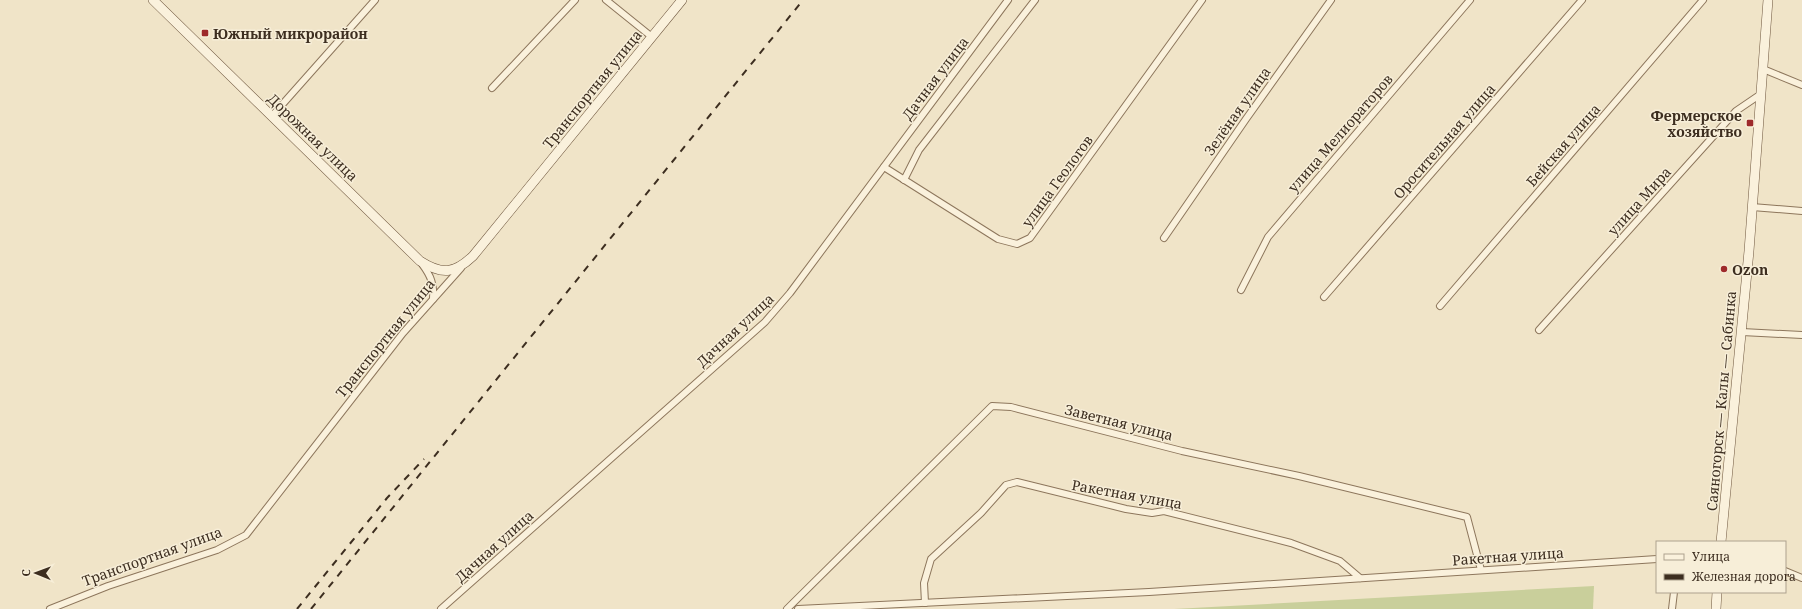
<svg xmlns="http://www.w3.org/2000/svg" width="1802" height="609" font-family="'Noto Serif',serif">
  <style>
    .green { fill: #c9cf9b }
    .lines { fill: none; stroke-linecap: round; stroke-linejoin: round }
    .street-casing { stroke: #8d765c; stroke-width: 8 }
    .secondary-casing { stroke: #6f573f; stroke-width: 10 }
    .street { stroke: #faf1dc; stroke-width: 6 }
    .secondary { stroke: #faf1dc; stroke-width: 9 }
    .rail { stroke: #3d2e20; stroke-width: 2; stroke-dasharray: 7 7; stroke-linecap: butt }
    .poi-dot { fill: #9e2a2b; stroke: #f7eed8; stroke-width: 1.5 }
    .labels { text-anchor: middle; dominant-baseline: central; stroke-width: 3; stroke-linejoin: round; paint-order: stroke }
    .poi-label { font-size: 14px; font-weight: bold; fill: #3d2e20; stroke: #f7eed8; text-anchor: start }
    .street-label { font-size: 14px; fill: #3d2e20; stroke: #f7eed8 }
  </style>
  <rect width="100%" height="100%" fill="#f0e4c8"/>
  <polygon class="green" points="1594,586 1593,609 1174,609"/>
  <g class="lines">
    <defs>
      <g id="street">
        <polyline points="606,0 652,37"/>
        <polyline points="1763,69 1802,85"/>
        <polyline points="492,88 575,0"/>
        <polyline points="272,116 375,0"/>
        <polyline points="884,167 998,239 1017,244 1030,238 1202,0"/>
        <polyline points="904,180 919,150 1035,0"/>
        <polyline points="1752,207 1802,211"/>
        <polyline points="1164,238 1246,119 1331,0"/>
        <path d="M422,264C431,276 434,284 433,299"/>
        <polyline points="1241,290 1268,237 1470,0"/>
        <polyline points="1324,297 1582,0"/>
        <polyline points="1440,306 1703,0"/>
        <polyline points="1539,330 1736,111 1761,94"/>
        <polyline points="1742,332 1802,335"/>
        <polyline points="1785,571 1802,578"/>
        <polyline points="925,603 924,583 931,559 981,513 1006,485 1017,482 1126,509 1152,513 1164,511 1291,543 1340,561 1360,578"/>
        <polyline points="50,609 108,586 217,550 246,535 403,333 461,268"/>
        <polyline points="441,609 765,322 790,293 1008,0"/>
        <polyline points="787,609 992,406 1011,407 1182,451 1299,476 1467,517 1481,570"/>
        <polyline points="798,609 1149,592 1657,559"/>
        <polyline points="1672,609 1674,592"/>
      </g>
      <g id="secondary">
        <path d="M153,0L420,261C442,275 454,274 473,256L682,0"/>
        <polyline points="1721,542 1749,251 1768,0"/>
        <polyline points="1716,609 1717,592"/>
      </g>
    </defs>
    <use href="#street" class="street-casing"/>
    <use href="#secondary" class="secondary-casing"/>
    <use href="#street" class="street"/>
    <use href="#secondary" class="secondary"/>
    <g class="rail">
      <polyline points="297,609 387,498 424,459"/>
      <polyline points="311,609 803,0"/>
    </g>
  </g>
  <g class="poi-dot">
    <rect x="201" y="29" width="8" height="8" rx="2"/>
    <rect x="1746" y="119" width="8" height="8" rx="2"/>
    <circle cx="1724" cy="269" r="4"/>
  </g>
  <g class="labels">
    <g class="poi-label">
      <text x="213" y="33">Южный микрорайон</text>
      <text x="1742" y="115" text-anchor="end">Фермерское<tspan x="1742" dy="16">хозяйство</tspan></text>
      <text x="1732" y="269">Ozon</text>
    </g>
    <g class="street-label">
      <text transform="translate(935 78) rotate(-53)">Дачная улица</text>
      <text transform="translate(592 89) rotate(-51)">Транспортная улица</text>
      <text transform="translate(1237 111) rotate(-55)">Зелёная улица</text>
      <text transform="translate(1340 133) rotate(-49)">улица Мелиораторов</text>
      <text transform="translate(313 137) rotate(44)">Дорожная улица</text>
      <text transform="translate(1444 141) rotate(-49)">Оросительная улица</text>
      <text transform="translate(1563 145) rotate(-49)">Бейская улица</text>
      <text transform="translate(1057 181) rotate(-54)">улица Геологов</text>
      <text transform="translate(1639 201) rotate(-48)">улица Мира</text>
      <text transform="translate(735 330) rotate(-43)">Дачная улица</text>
      <text transform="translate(385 338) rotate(-51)">Транспортная улица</text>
      <text transform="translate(1721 401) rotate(-85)">Саяногорск — Калы — Сабинка</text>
      <text transform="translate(1119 422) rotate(14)">Заветная улица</text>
      <text transform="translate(1127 494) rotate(10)">Ракетная улица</text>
      <text transform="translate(494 546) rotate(-42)">Дачная улица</text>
      <text transform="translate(152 556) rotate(-20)">Транспортная улица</text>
      <text transform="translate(1508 556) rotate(-4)">Ракетная улица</text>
    </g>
  </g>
  <rect x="1656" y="541" width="130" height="52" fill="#f7eed8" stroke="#ada18e"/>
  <rect x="1664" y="554" width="20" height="6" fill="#faf1dc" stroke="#ada18e"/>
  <text x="1692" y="561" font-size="12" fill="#3d2e20">Улица</text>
  <rect x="1664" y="574" width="20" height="6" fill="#3d2e20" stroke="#ada18e"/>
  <text x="1692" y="581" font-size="12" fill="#3d2e20">Железная дорога</text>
  <g transform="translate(36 573) rotate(271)" stroke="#f7eed8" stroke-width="3" paint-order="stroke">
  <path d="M0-3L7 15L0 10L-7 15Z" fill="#3d2e20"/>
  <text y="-6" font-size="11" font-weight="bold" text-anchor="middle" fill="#3d2e20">С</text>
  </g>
</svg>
